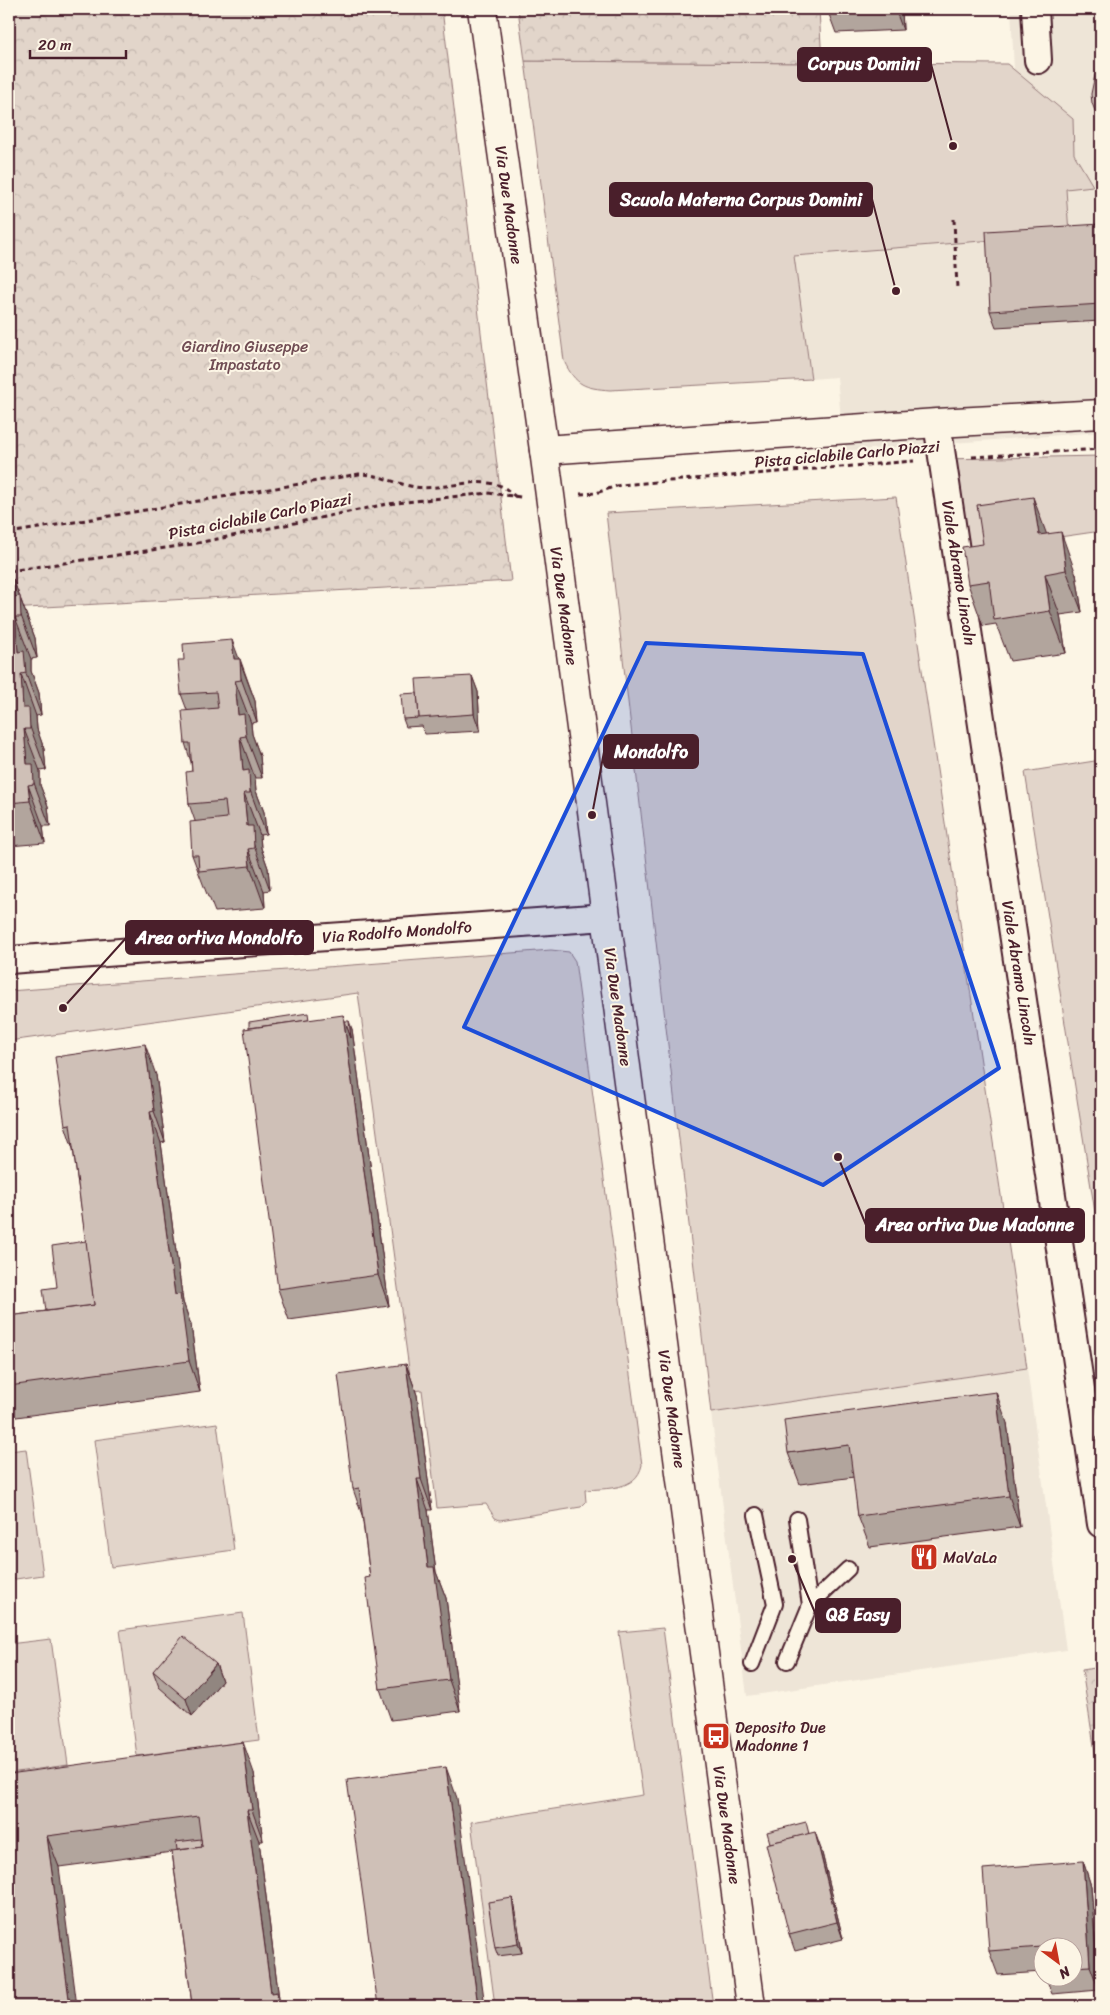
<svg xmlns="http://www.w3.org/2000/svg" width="1110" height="2015" font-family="Sriracha,sans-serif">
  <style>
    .built { fill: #eee5d7 }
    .green { fill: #e2d5ca; stroke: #967a7a }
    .forest { fill: url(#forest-crowns); stroke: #967a7a }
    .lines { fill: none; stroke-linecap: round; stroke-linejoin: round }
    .service-casing { stroke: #4a1f2b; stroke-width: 18 }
    .minor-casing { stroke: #4a1f2b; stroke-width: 30 }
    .tertiary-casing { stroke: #4a1f2b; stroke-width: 31 }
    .secondary-casing { stroke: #4a1f2b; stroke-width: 31 }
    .path { stroke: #4a1f2b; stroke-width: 3; stroke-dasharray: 5 4; stroke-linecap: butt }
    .service { stroke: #fcf5e5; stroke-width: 14 }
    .minor { stroke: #fcf5e5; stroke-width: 26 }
    .tertiary { stroke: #fcf5e5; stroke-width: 28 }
    .secondary { stroke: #fcf5e5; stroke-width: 28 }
    .wall { fill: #b2a59d; stroke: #4a1f2b }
    .shaded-wall { fill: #918680; stroke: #4a1f2b }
    .building { fill: #cfc0b7; stroke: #4a1f2b }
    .marked { fill: #1d4ed8; fill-opacity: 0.2; stroke: #1d4ed8; stroke-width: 4; stroke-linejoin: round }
    .labels { text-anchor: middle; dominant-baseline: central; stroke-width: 4; stroke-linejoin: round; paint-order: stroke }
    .street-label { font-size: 16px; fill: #4a1f2b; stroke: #fcf5e5 }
    .park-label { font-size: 16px; fill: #704c53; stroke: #fcf5e5 }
    .poi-label { font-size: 16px; fill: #4a1f2b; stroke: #fcf5e5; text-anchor: start }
    .leader { fill: none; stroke: #4a1f2b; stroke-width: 2 }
    .callout-dot { fill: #4a1f2b; stroke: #fcf5e5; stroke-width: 2 }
    .callout { fill: #4a1f2b; stroke: #4a1f2b; stroke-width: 2 }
    .callout-label { font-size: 18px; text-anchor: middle; font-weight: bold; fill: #fff }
  </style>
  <defs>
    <pattern id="forest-crowns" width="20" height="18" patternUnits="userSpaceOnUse" patternTransform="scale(1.25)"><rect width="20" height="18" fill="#e2d5ca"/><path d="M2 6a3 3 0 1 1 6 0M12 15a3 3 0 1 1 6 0" fill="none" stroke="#c3b6ae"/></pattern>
  </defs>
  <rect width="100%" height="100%" fill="#fcf5e5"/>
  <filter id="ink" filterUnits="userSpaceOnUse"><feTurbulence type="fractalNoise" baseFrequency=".02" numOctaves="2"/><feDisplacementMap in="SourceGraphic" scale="10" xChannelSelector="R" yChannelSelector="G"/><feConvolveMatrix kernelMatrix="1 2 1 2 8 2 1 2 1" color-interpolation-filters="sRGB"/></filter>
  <g filter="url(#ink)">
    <g class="built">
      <polygon points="1011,9 1101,9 1101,432 844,451 837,377 811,379 793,256 825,254 808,72 1014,70"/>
      <polygon points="1027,1368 1066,1650 747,1696 711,1413"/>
    </g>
    <g class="green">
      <path d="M525,61L1007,64L1073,119L1074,154L1093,186L1066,189L1069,234L794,256L811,379L610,390C585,388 576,386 564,361Z"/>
      <polygon points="1101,456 1101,531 956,552 942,459"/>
      <polygon points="896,497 1027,1368 711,1413 606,513"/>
      <polygon points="1101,760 1101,1250 1025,772"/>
      <path d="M551,950L569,952L575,961L642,1465C636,1491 607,1488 585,1490L586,1502L581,1507L500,1520L495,1518L486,1504L437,1508L422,1390L412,1391L358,993L9,1041V991Z"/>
      <polygon points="217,1423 234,1550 111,1567 94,1440"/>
      <polygon points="26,1449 43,1575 9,1580 9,1451"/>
      <polygon points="243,1613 259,1740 137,1756 120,1630"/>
      <polygon points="663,1628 713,2006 495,2006 471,1822 643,1795 619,1632"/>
      <polygon points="51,1639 68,1765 9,1773 9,1644"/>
    </g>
    <g class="forest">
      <polygon points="9,9 442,9 511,581 9,609"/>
      <polygon points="518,9 819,9 822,63 525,61"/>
      <polygon points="1101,1667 1101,1790 1082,1670"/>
    </g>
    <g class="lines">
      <defs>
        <g id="service">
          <polyline points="810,1605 848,1569"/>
          <polyline points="787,1661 810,1605 797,1519"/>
          <polyline points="752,1664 775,1604 756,1515"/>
        </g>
        <g id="minor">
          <polyline points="1035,9 1038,60"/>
          <polyline points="937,423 1101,1524"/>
          <polyline points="9,960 606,917"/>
        </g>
        <polyline id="tertiary" points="544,450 937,423 1101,414"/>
        <polyline id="secondary" points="482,9 544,450 751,2006"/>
      </defs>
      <use href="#service" class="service-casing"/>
      <use href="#minor" class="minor-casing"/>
      <use href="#tertiary" class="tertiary-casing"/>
      <use href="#secondary" class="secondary-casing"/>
      <g class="path">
        <polyline points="954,219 957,289"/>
        <polyline points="972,457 1101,449"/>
        <polyline points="580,494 596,493 620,485 914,461"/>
        <path d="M9,533L359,474C379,474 396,484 415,487C443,491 474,476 501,486C506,488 512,494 516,497"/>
        <polyline points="9,571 193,544 387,504 488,493 521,497"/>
      </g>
      <use href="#service" class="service"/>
      <use href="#minor" class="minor"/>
      <use href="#tertiary" class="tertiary"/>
      <use href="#secondary" class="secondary"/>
    </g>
    <g class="wall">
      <polygon points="827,9 902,9 903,30 836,33"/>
      <polygon points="1101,224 1101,321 996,327 990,311"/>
      <polygon points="1047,534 1076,574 1082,612 1060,615 1066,653 1010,661 996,624 983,626 968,584"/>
      <polygon points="9,579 13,579 35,638 37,658 31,659 31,671 39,693 41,715 36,716 37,729 44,749 46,770 40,771 40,785 48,806 50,826 43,826 45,843 9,846"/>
      <polygon points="240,659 255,701 257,722 251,723 252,734 260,756 262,778 255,778 256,791 264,812 266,834 260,835 261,848 268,868 270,890 264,891 265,908 215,912 209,897 208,897 192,855 195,821 189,804 192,771 191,762 185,743 187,710 181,694"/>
      <polygon points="472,676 478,692 480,731 425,734 422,726 406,727 403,719 417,693"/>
      <polygon points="310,1020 345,1021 352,1029 389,1306 289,1320 278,1289"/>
      <polygon points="156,1075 165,1142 161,1143 183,1302 191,1325 200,1392 9,1418 9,1316 46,1311 57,1287 86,1241 73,1149 65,1125"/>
      <polygon points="406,1364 417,1395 432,1510 428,1510 436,1572 446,1598 460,1711 391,1720 380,1689 370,1577 362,1515 353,1489"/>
      <polygon points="1007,1423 1020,1527 870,1547 858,1516 854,1477 800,1484 788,1453"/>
      <polygon points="216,1664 222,1681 192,1716 159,1687 153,1671"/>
      <polygon points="254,1773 263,1841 259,1841 279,1999 282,2006 192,2004 172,1852 59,1867 9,1774"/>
      <polygon points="809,1834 821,1849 843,1939 795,1951 789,1934"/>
      <polygon points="1083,1861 1091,1886 1099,1990 1052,1994 1046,1978 1072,1978 1072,1948 1042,1948 1042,1972 998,1975 989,1951"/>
      <polygon points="512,1898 515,1907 522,1953 498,1956 495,1948"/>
    </g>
    <g class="shaded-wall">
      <polygon points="895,9 902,9 903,30"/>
      <polygon points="1033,497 1048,538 1039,535"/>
      <polygon points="1061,532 1076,574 1082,612 1066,570"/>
      <polygon points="1045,574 1060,615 1066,653 1050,611"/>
      <polygon points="13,579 35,638 37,658 14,597"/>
      <polygon points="15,617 31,659 31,671 39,693 41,715 18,652"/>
      <polygon points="232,640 255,701 257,722 234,659"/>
      <polygon points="21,674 36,716 37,729 44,749 46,770 23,708"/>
      <polygon points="472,676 478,692 480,731 474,714"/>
      <polygon points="235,681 251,723 252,734 260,756 262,778 238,715"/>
      <polygon points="24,729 40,771 40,785 48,806 50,826 27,764"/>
      <polygon points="240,737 255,778 256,791 264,812 266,834 243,771"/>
      <polygon points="28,785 43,826 45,843 30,801"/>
      <polygon points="244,793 260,835 261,848 268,868 270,890 247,826"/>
      <polygon points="248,849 264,891 265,908 250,866"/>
      <polygon points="343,1015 351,1038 349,1021 352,1029 389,1306 378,1275"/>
      <polygon points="145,1044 156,1075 165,1142 154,1111"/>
      <polygon points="150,1112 161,1143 183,1302 191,1325 200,1392 189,1361 175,1295"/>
      <polygon points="406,1364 417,1395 432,1510 421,1479"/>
      <polygon points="996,1392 1007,1423 1020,1527 1009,1496"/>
      <polygon points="417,1479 428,1510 436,1572 446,1598 460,1711 449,1680 428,1567"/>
      <polygon points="216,1664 222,1681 192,1716 186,1699"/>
      <polygon points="243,1742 254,1773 263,1841 252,1810"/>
      <polygon points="446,1767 457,1798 485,2006 478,2006"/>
      <polygon points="247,1810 259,1841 279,1999 282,2006 276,2006 271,1993"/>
      <polygon points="815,1832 821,1849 843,1939 837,1922"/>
      <polygon points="47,1836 59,1867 77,2006 70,2006"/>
      <polygon points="1083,1861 1091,1886 1099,1990 1090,1966"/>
      <polygon points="512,1898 515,1907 522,1953 518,1944"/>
    </g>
    <g class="building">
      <polygon points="1101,63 1101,124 1099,121 1092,103 1091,94 1095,75 1099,66"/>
      <polygon points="1101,224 1101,304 990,311 986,231"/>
      <polygon points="1033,497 1039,535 1061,532 1066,570 1045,574 1050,611 994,620 989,581 968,584 962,547 983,544 977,505"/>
      <polygon points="1101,544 1101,568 1100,568 1097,545"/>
      <polygon points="9,579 13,579 14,597 20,596 21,617 15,617 18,652 24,651 26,673 21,674 23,708 29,708 30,729 24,729 27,764 33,764 34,784 28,785 30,801 9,803"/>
      <polygon points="232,640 234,659 240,659 241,680 235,681 238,715 244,714 246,736 240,737 243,771 249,770 250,793 244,793 247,826 253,826 254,848 248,849 250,866 199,871 198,855 192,855 190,822 227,818 225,801 189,804 186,772 192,771 190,743 185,743 182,711 218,708 216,692 181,694 178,660 184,660 183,644"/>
      <polygon points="472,676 474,714 419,718 416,679"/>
      <polygon points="417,693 419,718 403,719 401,694"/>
      <polygon points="308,1013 309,1020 249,1028 249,1022"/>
      <polygon points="343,1015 378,1275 278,1289 244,1029"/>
      <polygon points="345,1021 349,1021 351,1038"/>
      <polygon points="145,1044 154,1111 150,1112 175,1295 180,1294 189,1361 9,1386 9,1316 94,1305 70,1124 65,1125 55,1057"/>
      <polygon points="86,1241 94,1305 46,1311 43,1289 57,1287 52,1246"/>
      <polygon points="406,1364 421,1479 417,1479 428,1567 434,1567 449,1680 380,1689 365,1578 370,1577 359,1488 353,1489 338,1374"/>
      <polygon points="996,1392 1009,1496 858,1516 849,1445 788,1453 784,1420"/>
      <polygon points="1101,1436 1101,1473 1096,1437"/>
      <polygon points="183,1636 216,1664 186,1699 153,1671"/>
      <polygon points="243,1742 252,1810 247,1810 271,1993 277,1992 278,2006 186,2006 186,2005 192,2004 172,1851 202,1847 198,1816 47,1836 70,2006 9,2006 9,1774"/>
      <polygon points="446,1767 478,2006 378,2006 347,1780"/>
      <polygon points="806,1822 809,1834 770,1843 767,1832"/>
      <polygon points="815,1832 837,1922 789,1934 766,1844"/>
      <polygon points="201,1839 202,1847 177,1850 176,1842"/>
      <polygon points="1083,1861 1090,1966 1072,1967 1072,1948 1042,1948 1042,1961 1041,1947 989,1951 983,1869"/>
      <polygon points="512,1898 518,1944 495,1948 488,1902"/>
    </g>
  </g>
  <path class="marked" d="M646,643L863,654L999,1068L823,1185L464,1027Z"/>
  <defs>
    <symbol id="restaurant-square" viewBox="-11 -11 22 22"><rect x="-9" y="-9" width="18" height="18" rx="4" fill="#c8321e" stroke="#fcf5e5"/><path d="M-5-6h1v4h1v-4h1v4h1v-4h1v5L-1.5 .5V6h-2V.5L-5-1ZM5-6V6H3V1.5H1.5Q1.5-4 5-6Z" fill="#fff"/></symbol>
    <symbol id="bus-square" viewBox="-11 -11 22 22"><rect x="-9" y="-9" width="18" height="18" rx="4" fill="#c8321e" stroke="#fcf5e5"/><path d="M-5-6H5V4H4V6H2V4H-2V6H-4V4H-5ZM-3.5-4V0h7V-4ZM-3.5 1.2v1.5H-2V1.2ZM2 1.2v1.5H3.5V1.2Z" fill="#fff"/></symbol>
  </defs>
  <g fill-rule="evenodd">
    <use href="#restaurant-square" x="908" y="1541" width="32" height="32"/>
    <use href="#bus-square" x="700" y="1720" width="32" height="32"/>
  </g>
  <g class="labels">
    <g class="street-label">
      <text transform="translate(509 205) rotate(82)">Via Due Madonne</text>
      <text transform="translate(847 454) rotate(-5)">Pista ciclabile Carlo Piazzi</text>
      <text transform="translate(260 516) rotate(-11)">Pista ciclabile Carlo Piazzi</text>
      <text transform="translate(959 573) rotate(81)">Viale Abramo Lincoln</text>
      <text transform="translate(564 606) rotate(82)">Via Due Madonne</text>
      <text transform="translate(397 932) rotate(-4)">Via Rodolfo Mondolfo</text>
      <text transform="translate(1019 973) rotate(81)">Viale Abramo Lincoln</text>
      <text transform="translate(618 1007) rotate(82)">Via Due Madonne</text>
      <text transform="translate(672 1409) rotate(82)">Via Due Madonne</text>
      <text transform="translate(727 1825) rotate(82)">Via Due Madonne</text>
    </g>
    <g class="park-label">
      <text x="245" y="346">Giardino Giuseppe<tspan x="245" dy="18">Impastato</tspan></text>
    </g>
    <g class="poi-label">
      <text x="943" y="1557">MaVaLa</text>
      <text x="735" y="1727">Deposito Due<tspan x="735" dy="18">Madonne 1</tspan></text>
    </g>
  </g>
  <path class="leader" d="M953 146L931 64M896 291L872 199M592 815L604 752M63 1008L126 938M838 1157L866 1225M792 1559L816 1615"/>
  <g class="callout-dot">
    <circle cx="953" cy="146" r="5"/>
    <circle cx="896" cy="291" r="5"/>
    <circle cx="592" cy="815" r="5"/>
    <circle cx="63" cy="1008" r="5"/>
    <circle cx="838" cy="1157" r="5"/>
    <circle cx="792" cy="1559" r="5"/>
  </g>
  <g class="callout">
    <rect x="798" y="48" width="133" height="33" rx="5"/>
    <rect x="610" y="183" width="262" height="33" rx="5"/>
    <rect x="604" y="735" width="94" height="33" rx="5"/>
    <rect x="126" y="921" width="187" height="33" rx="5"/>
    <rect x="866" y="1209" width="218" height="33" rx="5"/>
    <rect x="816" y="1599" width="84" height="33" rx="5"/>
  </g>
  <g class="callout-label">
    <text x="864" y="70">Corpus Domini</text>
    <text x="741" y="206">Scuola Materna Corpus Domini</text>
    <text x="651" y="758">Mondolfo</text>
    <text x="219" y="944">Area ortiva Mondolfo</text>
    <text x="975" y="1231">Area ortiva Due Madonne</text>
    <text x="858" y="1621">Q8 Easy</text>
  </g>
  <rect width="1110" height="2015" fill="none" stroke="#fcf5e5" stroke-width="30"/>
  <rect x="15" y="15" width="1080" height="1985" fill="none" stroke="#4a1f2b" stroke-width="2" filter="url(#ink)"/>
  <g transform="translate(1058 1962) rotate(148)"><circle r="24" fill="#fcf5e5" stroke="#b59f9b"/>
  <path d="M0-4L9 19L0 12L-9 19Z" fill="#c8321e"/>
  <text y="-8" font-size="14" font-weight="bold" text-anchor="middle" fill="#4a1f2b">N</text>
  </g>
  <path d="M30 50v8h96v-8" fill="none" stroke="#4a1f2b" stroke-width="2.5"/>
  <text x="38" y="50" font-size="15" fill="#4a1f2b" stroke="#fcf5e5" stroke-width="4" paint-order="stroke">20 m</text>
</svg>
